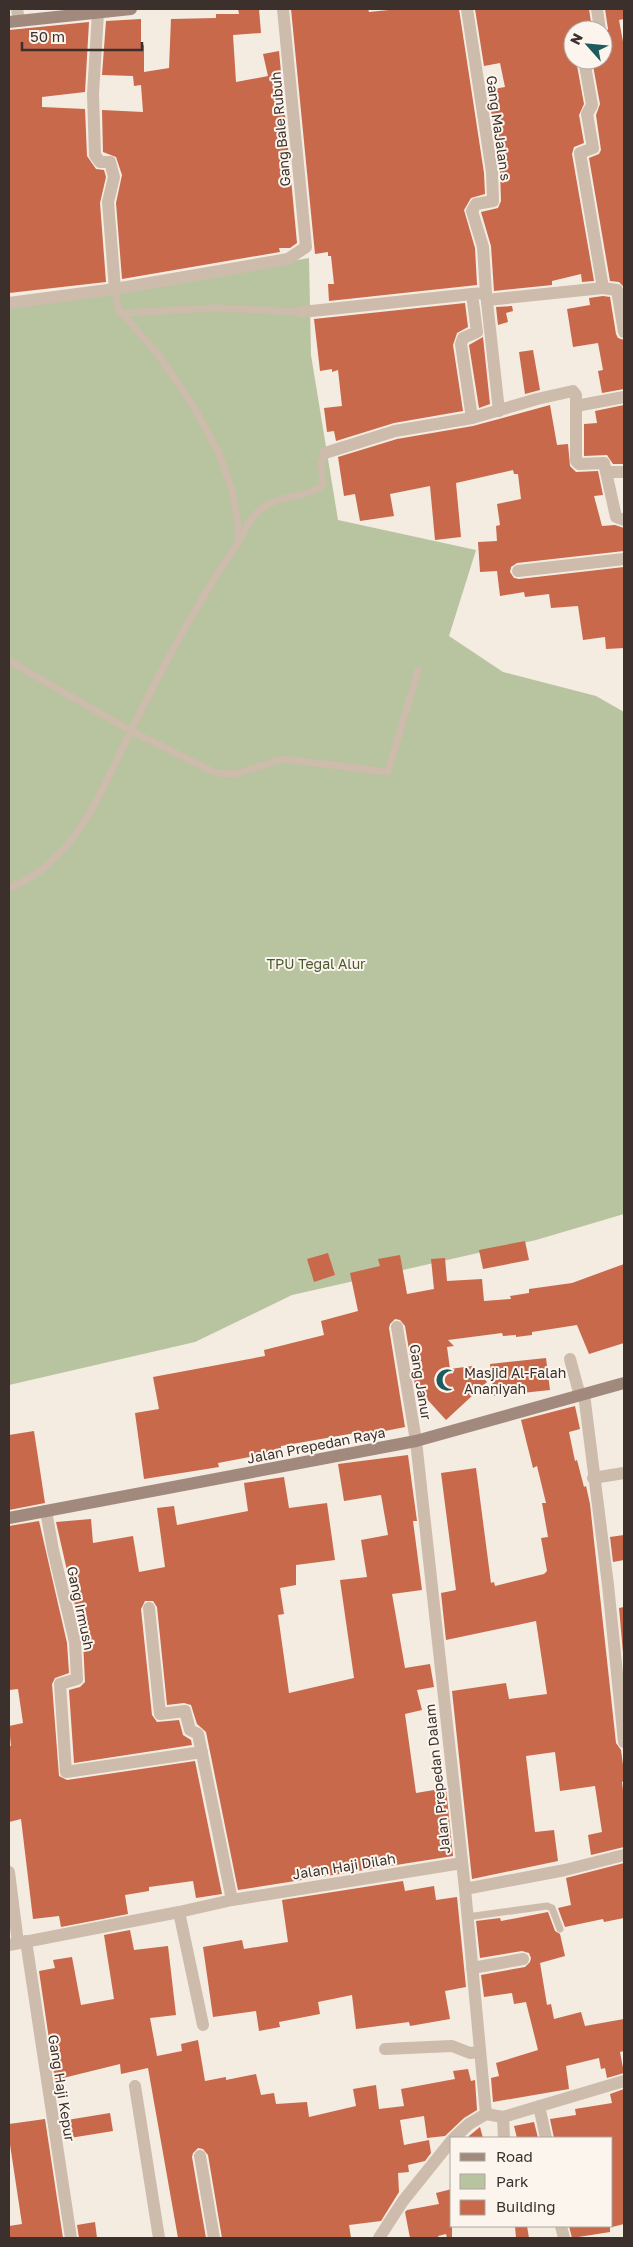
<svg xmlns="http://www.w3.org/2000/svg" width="633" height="2247" font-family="'Golos Text',sans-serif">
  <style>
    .green { fill: #b8c4a0 }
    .building { fill: #c8694b }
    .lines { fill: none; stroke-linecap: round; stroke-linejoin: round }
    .lane { stroke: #cdbbac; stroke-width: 7 }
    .street { stroke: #cdbbac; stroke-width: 12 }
    .secondary { stroke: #a18a7d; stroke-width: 12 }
    .labels { text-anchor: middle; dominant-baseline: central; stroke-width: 4; stroke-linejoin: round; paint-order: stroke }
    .street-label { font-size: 14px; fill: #3b302b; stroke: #fbf5ee }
    .park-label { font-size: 14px; fill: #4a5a2e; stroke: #fbf5ee }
    .poi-label { font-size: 14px; fill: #3b302b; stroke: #fbf5ee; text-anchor: start }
  </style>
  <rect width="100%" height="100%" fill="#f4ebe1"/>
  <polygon class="green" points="309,258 311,355 338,520 476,550 449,636 503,672 596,696 624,712 624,1214 536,1240 292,1295 195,1342 9,1385 9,307 125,290"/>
  <g class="building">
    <polygon points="238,9 259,9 261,33 233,35 236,82 268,76 263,54 279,51 297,243 290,248 279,248 280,252 122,279 116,203 122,175 116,157 103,152 102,110 143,112 141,85 134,86 133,76 102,75 106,21 141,19 141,46 144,45 144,72 169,68 171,19 216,18 216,14 239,14"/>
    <polygon points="291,9 368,9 369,12 399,9 459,9 484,173 485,194 471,198 464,210 475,248 477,285 329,301 328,284 334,284 331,256 328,256 328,252 315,254"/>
    <polygon points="475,9 589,9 592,29 573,30 573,60 576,60 584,104 579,115 584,143 574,147 572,154 594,281 582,282 581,274 552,281 552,285 494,291 491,246 481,212 498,208 501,201 500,171 488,90 505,87 500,63 484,66"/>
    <polygon points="605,9 624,9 624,19 619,20 624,47 624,287 619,282 610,281 589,158 599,154 601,150 596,115 600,104 592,60 603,60 603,37 608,29"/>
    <polygon points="89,22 85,92 42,97 42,107 85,109 87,156 96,169 104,170 106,177 100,203 106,282 9,293 9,30"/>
    <polygon points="603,296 610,297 616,334 618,338 624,340 624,389 602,393 598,371 603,370 598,343 573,347 567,309 590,305 589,298"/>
    <polygon points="465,303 468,327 457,333 453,345 463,411 394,423 336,441 334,431 327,432 324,408 342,406 338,370 332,372 332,369 320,371 314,319"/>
    <polygon points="512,306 513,311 506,313 508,322 498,325 496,307"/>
    <polygon points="483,337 490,404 479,408 469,345"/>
    <polygon points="533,350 540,390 525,394 519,352"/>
    <polygon points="550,405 557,445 568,444 570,466 576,472 598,471 603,495 594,496 602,526 615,525 624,528 624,551 517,563 511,567 510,572 514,578 519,579 624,567 624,648 606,649 605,637 583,640 578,606 551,608 549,594 525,597 524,592 500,596 497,571 480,572 478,542 497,541 496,526 500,525 497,504 521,499 518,474 514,474 513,470 456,483 461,537 435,540 430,486 390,494 394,516 360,521 355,494 344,496 338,457 397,439 473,426"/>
    <polygon points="624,405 624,464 613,464 607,455 584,456 584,424 597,423 595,411"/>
    <polygon points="525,1241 529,1260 483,1269 479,1250"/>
    <polygon points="328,1253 335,1275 314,1282 307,1259"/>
    <polygon points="400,1255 407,1294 434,1289 431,1259 445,1258 447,1281 482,1279 484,1301 511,1299 510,1296 529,1293 529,1289 572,1283 624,1264 624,1343 589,1354 577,1325 532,1332 532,1335 516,1337 516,1335 503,1336 502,1333 448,1340 454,1346 447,1347 450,1369 472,1366 487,1382 446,1420 415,1386 405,1326 400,1320 395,1319 390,1324 389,1328 405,1427 355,1437 355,1433 281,1446 281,1451 218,1463 219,1467 144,1479 135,1413 159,1409 153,1377 265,1356 264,1350 324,1335 321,1321 358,1311 350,1273 380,1266 378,1259"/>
    <polygon points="546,1358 550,1390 494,1396 490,1364"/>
    <polygon points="575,1406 580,1429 569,1432 575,1461 577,1460 584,1487 586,1486 590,1504 616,1743 621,1750 624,1772 624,1781 622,1782 624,1798 624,1847 591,1855 588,1835 602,1832 595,1786 560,1791 555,1752 526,1756 535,1832 554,1830 558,1861 472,1879 452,1691 506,1683 509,1699 547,1694 536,1621 446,1640 441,1593 456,1590 441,1473 476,1468 491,1583 494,1582 495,1586 544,1574 547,1571 541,1538 548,1537 542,1503 546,1503 537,1466 533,1468 521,1420"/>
    <polygon points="34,1431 45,1503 9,1510 9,1435"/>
    <polygon points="408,1455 417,1521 413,1521 422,1590 392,1594 405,1668 430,1664 434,1687 417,1690 422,1710 405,1714 416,1793 446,1788 453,1856 238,1890 206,1732 197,1724 191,1705 184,1703 167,1705 157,1607 153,1601 145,1601 141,1609 152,1715 157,1722 179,1720 183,1735 191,1740 192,1745 74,1763 69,1690 80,1687 85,1682 83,1641 56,1522 91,1519 93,1543 133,1536 139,1572 165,1567 157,1508 174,1506 177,1525 248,1511 244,1483 284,1477 289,1508 327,1503 335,1560 296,1565 296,1585 280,1588 284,1614 278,1615 289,1693 354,1678 340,1580 367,1577 361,1540 388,1535 381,1495 344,1501 338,1464"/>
    <polygon points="39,1521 67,1643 69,1673 55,1678 52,1684 59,1776 67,1780 195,1761 222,1894 196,1898 193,1881 149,1887 149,1891 125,1895 128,1914 61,1927 59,1916 33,1919 21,1819 9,1822 9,1746 11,1746 9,1726 23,1723 18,1689 9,1690 9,1526"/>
    <polygon points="624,1535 624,1560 613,1562 610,1537"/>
    <polygon points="624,1607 624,1664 619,1608"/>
    <polygon points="624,1863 624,1918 604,1922 603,1919 565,1927 558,1908 571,1905 566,1878"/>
    <polygon points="403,1881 405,1891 434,1886 436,1900 457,1897 466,1987 445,1991 450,2019 410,2026 409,2022 356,2029 352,1995 318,2002 320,2014 279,2022 280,2027 259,2031 256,2011 213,2017 203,1947 242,1940 244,1949 288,1942 282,1900"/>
    <polygon points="548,1912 555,1931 560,1934 565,1956 540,1963 547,2005 551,2004 554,2019 581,2012 585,2026 624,2019 624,2051 620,2052 624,2073 607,2078 605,2068 601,2069 599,2058 566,2066 569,2089 493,2102 491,2078 499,2076 496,2063 538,2050 526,2002 514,2004 512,1993 484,1997 481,1975 525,1967 530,1962 531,1958 529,1953 522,1951 480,1958 476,1921 500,1918 501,1921"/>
    <polygon points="130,1930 134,1950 168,1946 176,2015 150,2018 157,2056 182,2051 181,2044 198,2040 205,2081 226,2077 226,2080 256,2074 261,2095 274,2093 276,2104 307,2102 309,2117 356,2106 353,2089 376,2085 379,2109 404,2106 401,2089 455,2079 453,2071 468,2069 471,2081 475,2080 477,2110 464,2118 445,2136 427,2138 424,2116 400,2120 404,2145 429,2140 431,2153 425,2161 408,2165 409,2172 398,2173 399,2192 381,2221 349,2225 351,2238 222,2238 208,2155 203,2149 198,2148 193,2153 192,2157 206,2238 178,2238 148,2068 121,2074 120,2064 55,2080 39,1971 55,1968 53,1960 72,1957 81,2005 114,1999 104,1935"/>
    <polygon points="624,2089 624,2224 612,2227 612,2138 554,2138 550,2119 576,2115 575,2109 612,2103 610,2094"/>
    <polygon points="110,2113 113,2131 64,2139 61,2121"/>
    <polygon points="45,2119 63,2238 9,2238 9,2226 22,2224 9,2138 9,2124"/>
    <polygon points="534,2122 538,2138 517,2138 514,2126"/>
    <polygon points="480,2127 483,2138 469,2138 469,2136"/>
    <polygon points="452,2189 452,2237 447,2238 446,2234 438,2236 439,2238 410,2238 405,2212 407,2210 439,2204 436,2193"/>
    <polygon points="95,2222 97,2238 79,2238 77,2225"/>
    <polygon points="515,2226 527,2226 529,2238 516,2238"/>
    <polygon points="569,2226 610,2226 610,2232 572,2238"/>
  </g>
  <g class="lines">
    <g class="lane">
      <polyline points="115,289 118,309 157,353 193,406 218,451 232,490 238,524 238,544"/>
      <polyline points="122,313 216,308 302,312"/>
      <polyline points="9,661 131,731 216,773 236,774 283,759 388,772 418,670"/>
      <path d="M9,888C76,862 101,790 131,731C161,669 195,607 233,550C241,539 246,525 255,515C273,493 304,500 323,485L321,462L325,453"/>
      <polyline points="467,1917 547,1906 552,1908 560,1929"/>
    </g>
    <g class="street">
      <polyline points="17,9 19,21"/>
      <polyline points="467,9 492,172 493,201 476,204 472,211 483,247 486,293 472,294 477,332 463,338 461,344 472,418"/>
      <polyline points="597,9 600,30"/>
      <polyline points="98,13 93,94 95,155 100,162 110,162 114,177 108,202 115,289 288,259 306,247 283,9"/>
      <polyline points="584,60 592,105 587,114 593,148 580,153 603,288 617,290 624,332"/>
      <polyline points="486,293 499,411"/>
      <polyline points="487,300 603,288"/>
      <polyline points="9,303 115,289"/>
      <polyline points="302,312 472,294"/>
      <polyline points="576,406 624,397"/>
      <polyline points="325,453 395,431 472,418 537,399 573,391 576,395 576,461 579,464 604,463 616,517 624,520"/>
      <polyline points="607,472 624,472"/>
      <polyline points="518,571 624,559"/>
      <polyline points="397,1327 416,1441 465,1889 486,2114"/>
      <polyline points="570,1359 580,1396"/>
      <polyline points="584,1394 608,1585 624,1742"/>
      <polyline points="593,1478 624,1473"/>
      <polyline points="46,1511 53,1550 75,1642 77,1679 60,1684 66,1772 202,1752"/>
      <polyline points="149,1608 160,1714 185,1711 190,1730 198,1734 232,1900"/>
      <polyline points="9,1872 18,1943"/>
      <polyline points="465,1889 565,1870 624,1855"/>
      <polyline points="179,1912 203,2025"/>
      <polyline points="26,1941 71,2238"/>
      <polyline points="9,1945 179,1912 232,1900 462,1863"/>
      <polyline points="472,1968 523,1959"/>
      <polyline points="385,2049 452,2046 470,2053 480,2052"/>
      <polyline points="135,2086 159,2238"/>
      <polyline points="539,2106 546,2138"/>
      <polyline points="503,2117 504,2138"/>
      <polyline points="454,2138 469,2124 486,2114 503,2117 624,2081"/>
      <polyline points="200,2156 214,2238"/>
      <polyline points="561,2226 564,2238"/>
      <polyline points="379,2238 403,2201 452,2140"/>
    </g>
    <g class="secondary">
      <polyline points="9,22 131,9"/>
      <polyline points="9,1518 416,1441 624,1383"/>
    </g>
  </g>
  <defs>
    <symbol id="mosque-bare" viewBox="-9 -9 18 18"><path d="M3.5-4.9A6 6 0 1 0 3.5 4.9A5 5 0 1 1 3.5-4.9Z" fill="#1f5a5e" stroke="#fbf5ee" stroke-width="2.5" paint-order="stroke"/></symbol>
  </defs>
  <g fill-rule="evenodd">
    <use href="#mosque-bare" x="431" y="1364" width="32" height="32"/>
  </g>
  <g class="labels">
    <g class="street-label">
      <text transform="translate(499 128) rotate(82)">Gang MaJalan s</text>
      <text transform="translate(280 129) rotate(-95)">Gang Bale Rubuh</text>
      <text transform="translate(421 1382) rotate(81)">Gang Janur</text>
      <text transform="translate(316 1445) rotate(-11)">Jalan Prepedan Raya</text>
      <text transform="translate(81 1608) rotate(78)">Gang Irmush</text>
      <text transform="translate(437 1779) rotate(-96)">Jalan Prepedan Dalam</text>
      <text transform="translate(344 1866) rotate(-9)">Jalan Haji Dilah</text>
      <text transform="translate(62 2088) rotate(81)">Gang Haji Kepur</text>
    </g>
    <g class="park-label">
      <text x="316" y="963">TPU Tegal Alur</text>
    </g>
    <g class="poi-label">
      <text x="464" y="1372">Masjid Al-Falah<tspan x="464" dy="16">Ananiyah</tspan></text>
    </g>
  </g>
  <rect width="633" height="2247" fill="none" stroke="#3b302b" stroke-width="20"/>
  <rect x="450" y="2137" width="162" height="90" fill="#fbf5ee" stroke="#aea6a0"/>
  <rect x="460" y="2153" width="25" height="8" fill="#a18a7d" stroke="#aea6a0"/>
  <text x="496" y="2162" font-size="15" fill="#3b302b">Road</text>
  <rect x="460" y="2174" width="25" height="15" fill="#b8c4a0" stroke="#aea6a0"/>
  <text x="496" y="2187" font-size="15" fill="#3b302b">Park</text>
  <rect x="460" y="2200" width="25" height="15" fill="#c8694b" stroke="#aea6a0"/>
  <text x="496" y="2212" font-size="15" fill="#3b302b">Building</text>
  <g transform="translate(588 45) rotate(297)"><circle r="24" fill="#fbf5ee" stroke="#aea6a0"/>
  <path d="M0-4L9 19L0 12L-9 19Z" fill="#1f5a5e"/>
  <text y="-8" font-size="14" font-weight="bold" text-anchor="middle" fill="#3b302b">N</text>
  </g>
  <path d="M22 42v8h120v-8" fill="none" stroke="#3b302b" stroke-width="2.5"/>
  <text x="30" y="42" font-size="15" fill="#3b302b" stroke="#fbf5ee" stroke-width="4" paint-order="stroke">50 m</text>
</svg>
